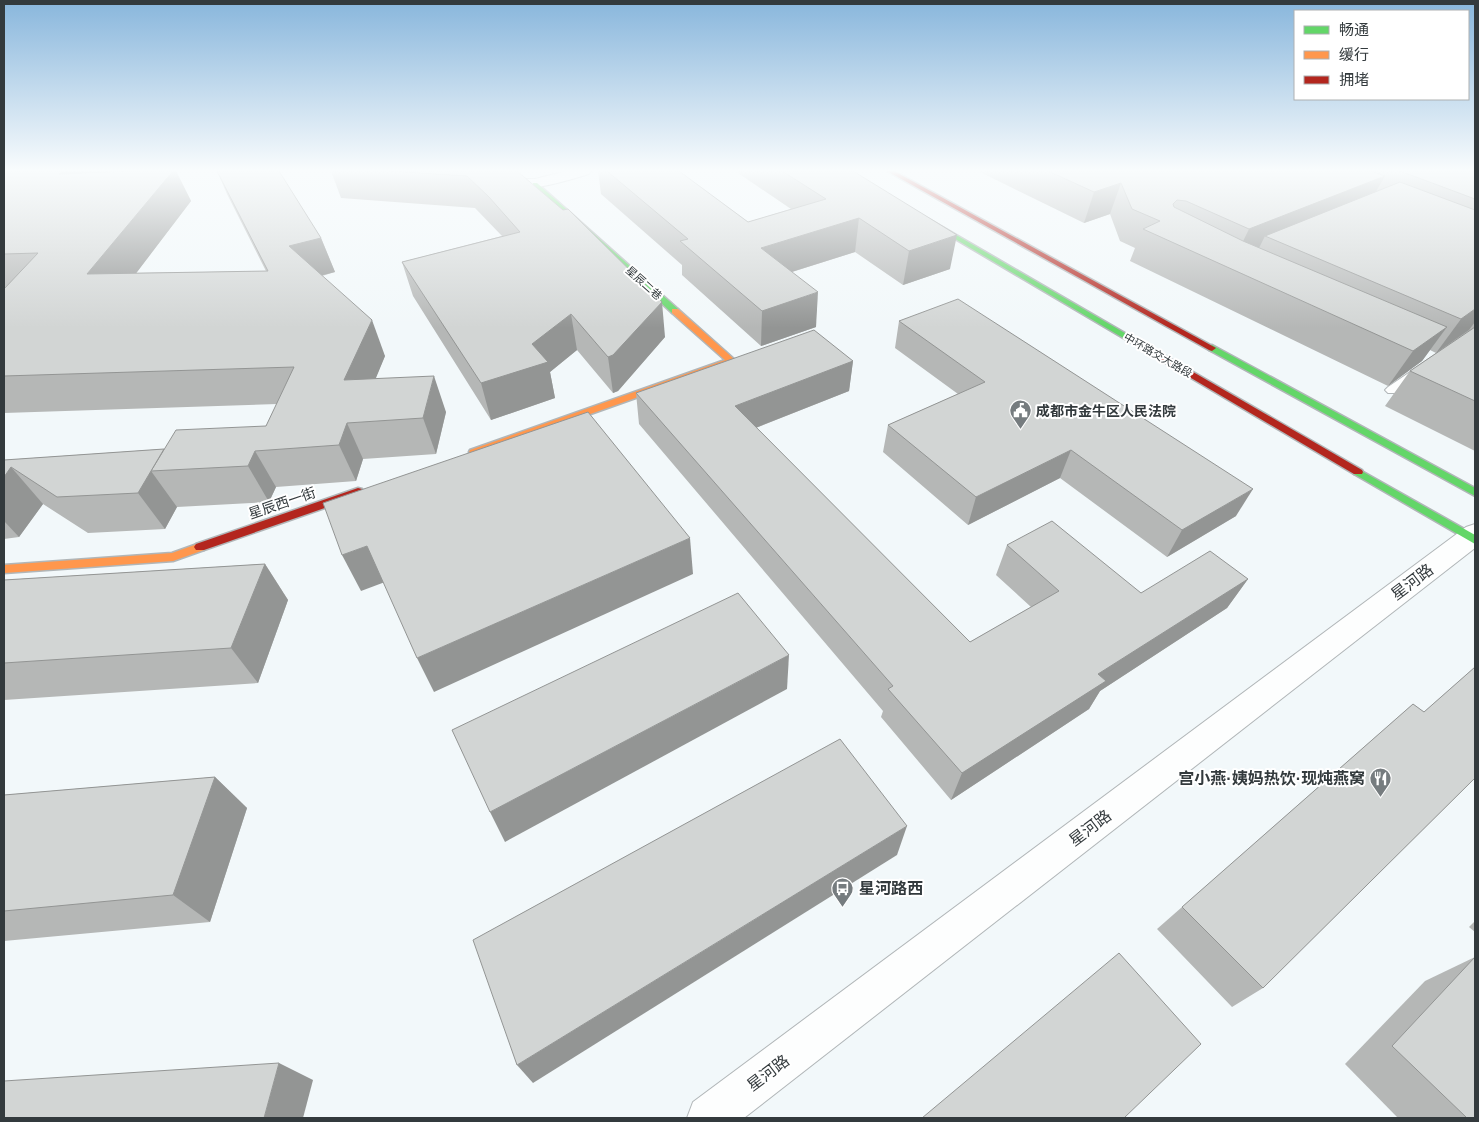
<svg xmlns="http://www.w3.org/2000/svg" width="1479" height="1122" font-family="Arial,'Noto Sans SC',sans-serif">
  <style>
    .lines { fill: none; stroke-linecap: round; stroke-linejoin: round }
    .lane-casing { stroke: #b1b6b8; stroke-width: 2 }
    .street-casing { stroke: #b1b6b8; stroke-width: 2 }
    .fast-casing { stroke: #b1b6b8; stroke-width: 3 }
    .slow-casing { stroke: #b1b6b8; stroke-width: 3 }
    .jam-casing { stroke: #b1b6b8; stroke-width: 3 }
    .lane { fill: #fdfefe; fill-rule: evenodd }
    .street { fill: #fdfefe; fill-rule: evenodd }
    .fast { fill: #63d668; fill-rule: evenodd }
    .slow { fill: #ff974d; fill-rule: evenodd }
    .jam { fill: #b3261e; fill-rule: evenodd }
    .wall { fill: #b5b7b6 }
    .shaded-wall { fill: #939594 }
    .building { fill: #d2d5d4; stroke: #939594 }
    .labels { text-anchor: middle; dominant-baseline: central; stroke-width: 4; stroke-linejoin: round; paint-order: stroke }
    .far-street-label { font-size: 11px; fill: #333a3d; stroke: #fff }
    .poi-label { font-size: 14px; font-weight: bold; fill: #333a3d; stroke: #fff; text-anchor: start }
    .street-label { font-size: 14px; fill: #333a3d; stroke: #fff }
    .near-street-label { font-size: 16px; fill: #333a3d; stroke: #fff }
    .near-poi-label { font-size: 16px; font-weight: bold; fill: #333a3d; stroke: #fff; text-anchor: end }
  </style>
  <rect width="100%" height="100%" fill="#f2f8fa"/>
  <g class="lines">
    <defs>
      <polygon id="lane" points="1418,369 1423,370 1425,373 1423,376 1398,393 1388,393 1385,390 1388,387 1413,370"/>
      <g id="street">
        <path d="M567,171H591L589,174C558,183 530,193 498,185L496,182L498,179H535Z"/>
        <polygon points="1475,524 1475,548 744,1118 687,1118 693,1102 1466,527"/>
      </g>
      <g id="fast">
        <polygon points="533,183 537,183 678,309 678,313 672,313 533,185"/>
        <polygon points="923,218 927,218 1154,350 1150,353 1147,352 923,220"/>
        <polygon points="1212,345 1475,488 1475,496 1209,350 1208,348"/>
        <polygon points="1358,469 1475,535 1475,544 1354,474 1353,472 1354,470"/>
      </g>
      <g id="slow">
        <polygon points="672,309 678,309 734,359 734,363 478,454 470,454 469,452 470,450 725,360 672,313"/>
        <polygon points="200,543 206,547 204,550 173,561 4,573 4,565 172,553"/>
      </g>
      <g id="jam">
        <polygon points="887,171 894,171 1216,348 1212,351 1209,350"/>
        <polygon points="1150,347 1362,470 1363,472 1362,474 1354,474 1147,352 1146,350"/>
        <polygon points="358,488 362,489 363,492 362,495 204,550 196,550 194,547 196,544"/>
      </g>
    </defs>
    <use href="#lane" class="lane-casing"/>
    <use href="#street" class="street-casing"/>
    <use href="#fast" class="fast-casing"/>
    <use href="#slow" class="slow-casing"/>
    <use href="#jam" class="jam-casing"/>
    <use href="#lane" class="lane"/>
    <use href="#street" class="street"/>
    <use href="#fast" class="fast"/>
    <use href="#slow" class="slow"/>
    <use href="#jam" class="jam"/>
  </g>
  <g class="wall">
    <polygon points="4,171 112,171 111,172 138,171 176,171 191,201 136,273 266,271 227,194 217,171 321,238 335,272 322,276 385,356 375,379 446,412 436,454 363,459 356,481 276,487 269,502 177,507 165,529 88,533 43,504 19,537 4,539 4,460 164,449 266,426 277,404 4,413"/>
    <polygon points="331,171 517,171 665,337 618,391 613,393 577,350 550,372 555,398 491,420 413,296 402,262 502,236 475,208 341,198"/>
    <polygon points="598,171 679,171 748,222 791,209 735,171 853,171 950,269 903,285 855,252 792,272 816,327 761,346 682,275 682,265 601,194"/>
    <polygon points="980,171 1475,171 1475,451 1385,406 1410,371 1436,353 1430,350 1422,361 1388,386 1130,261 1135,248 1120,241 1110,214 1084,223 980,172"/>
    <polygon points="899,321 1236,516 1167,557 1060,478 968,525 883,452 888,425 958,394 895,348"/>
    <polygon points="853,361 849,391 756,428 970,642 1031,607 996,575 1007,545 1141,593 1248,579 1227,608 1100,691 1089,709 951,800 881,717 883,711 639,424 636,393"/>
    <polygon points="265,564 288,600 258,683 4,700 4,580"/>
    <polygon points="1475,667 1475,778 1263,988 1232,1007 1157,929 1413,704 1424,712"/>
    <polygon points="215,777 247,808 210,922 4,941 4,795"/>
    <polygon points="1475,921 1475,932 1469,927"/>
    <polygon points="1475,957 1475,1118 1398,1118 1345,1064 1425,981"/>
  </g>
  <g class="shaded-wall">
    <polygon points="63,171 112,171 78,206 59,174"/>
    <polygon points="173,171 176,171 191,201 109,309 87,274"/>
    <polygon points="1385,176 1367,207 1265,236 1257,252 1233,262 1249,229"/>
    <polygon points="1121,183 1110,214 1084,223 1094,192"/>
    <polygon points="859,218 855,252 760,282 761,248"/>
    <polygon points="957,235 950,269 903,285 909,251"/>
    <polygon points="321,238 335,272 303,280 289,246"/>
    <polygon points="818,292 816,327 761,346 762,311"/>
    <polygon points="662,302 665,337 618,391 613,393 608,357"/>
    <polygon points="1475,309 1475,322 1469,330 1436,353 1461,319"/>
    <polygon points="571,314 577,350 550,372 555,398 491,420 481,383"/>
    <polygon points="372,320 385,356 360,417 344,380"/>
    <polygon points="1447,327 1422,361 1388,386 1413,351"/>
    <polygon points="853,361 849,391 735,436 735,406"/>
    <polygon points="434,376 446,412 436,454 423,418"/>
    <polygon points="347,423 363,459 356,481 339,445"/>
    <polygon points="164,449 151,471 177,507 165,529 138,493"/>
    <polygon points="1071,450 1060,478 968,525 976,497"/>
    <polygon points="255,451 276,487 269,502 248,466"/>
    <polygon points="11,467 43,504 19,537 4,521 4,477"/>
    <polygon points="1253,489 1236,516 1167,557 1182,530"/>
    <polygon points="690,538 693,574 434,692 417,658"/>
    <polygon points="367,546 385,582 361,591 342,555"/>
    <polygon points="265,564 288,600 258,683 231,648"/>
    <polygon points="1248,579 1227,608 1100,691 1089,709 951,800 962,773 1098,674"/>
    <polygon points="789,655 787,689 505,842 490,812"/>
    <polygon points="215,777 247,808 210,922 173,895"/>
    <polygon points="907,826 897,855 533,1083 517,1065"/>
    <polygon points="279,1063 313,1080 303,1118 264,1118"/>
  </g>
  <g class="building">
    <polygon points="4,171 63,171 59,174 138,171 173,171 87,274 268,271 217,171 279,171 321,238 289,246 372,320 344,380 434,376 423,418 347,423 339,445 255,451 248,466 151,471 176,430 266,426 294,367 4,376 4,289 38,253 4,254"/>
    <polygon points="390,171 517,171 563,210 568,209 662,302 613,355 608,357 571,314 532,344 548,362 481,383 402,262 520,232 489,197 467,176"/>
    <polygon points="607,171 679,171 748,222 826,199 782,171 853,171 957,235 909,251 859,218 761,248 818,292 762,311 680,241 688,239"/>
    <polygon points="1048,171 1371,171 1385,176 1249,229 1186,201 1177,200 1173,204 1174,207 1243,241 1447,327 1413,351 1143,229 1160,221 1132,209 1121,183 1094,192"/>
    <polygon points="1400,171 1475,171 1475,199"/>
    <polygon points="1400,182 1475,210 1475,309 1461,319 1265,236"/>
    <polygon points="958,299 1253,489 1182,530 1071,450 976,497 888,425 985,382 899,321"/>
    <polygon points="1475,327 1475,401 1410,371"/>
    <polygon points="814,330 853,361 735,406 970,642 1059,591 1007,545 1052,521 1141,593 1210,551 1248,579 1098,674 1106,681 962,773 888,689 893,686 636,393"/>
    <polygon points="588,412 690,538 417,658 367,546 342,555 323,503"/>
    <polygon points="164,449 138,493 57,497 11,467 4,477 4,460"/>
    <polygon points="265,564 231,648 4,663 4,580"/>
    <polygon points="738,593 789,655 490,812 452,730"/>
    <polygon points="1475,667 1475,778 1263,988 1182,907 1413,704 1424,712"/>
    <polygon points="840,739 907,826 517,1065 473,940"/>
    <polygon points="215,777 173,895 4,911 4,795"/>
    <polygon points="1119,953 1201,1044 1124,1118 922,1118"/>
    <polygon points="1475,957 1475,1118 1467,1118 1392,1046"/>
    <polygon points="279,1063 264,1118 4,1118 4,1081"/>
  </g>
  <linearGradient id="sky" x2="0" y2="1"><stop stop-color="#88b6dc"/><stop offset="0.52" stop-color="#f9fcfd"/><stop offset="1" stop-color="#f9fcfd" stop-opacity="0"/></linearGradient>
  <rect width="1479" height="328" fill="url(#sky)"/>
  <defs>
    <symbol id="civic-pin" viewBox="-11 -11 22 30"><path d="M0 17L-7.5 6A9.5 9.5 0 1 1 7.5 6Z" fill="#767c7f" stroke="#fff"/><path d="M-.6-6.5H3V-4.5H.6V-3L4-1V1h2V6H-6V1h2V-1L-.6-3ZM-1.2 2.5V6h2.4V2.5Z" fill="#fff"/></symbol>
    <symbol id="restaurant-pin" viewBox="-11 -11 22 30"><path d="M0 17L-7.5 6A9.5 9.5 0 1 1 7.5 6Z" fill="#767c7f" stroke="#fff"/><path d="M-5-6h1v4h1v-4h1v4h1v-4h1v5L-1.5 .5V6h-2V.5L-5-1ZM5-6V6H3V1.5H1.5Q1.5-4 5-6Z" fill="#fff"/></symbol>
    <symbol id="bus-pin" viewBox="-11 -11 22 30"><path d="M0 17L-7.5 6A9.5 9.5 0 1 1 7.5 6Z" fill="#767c7f" stroke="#fff"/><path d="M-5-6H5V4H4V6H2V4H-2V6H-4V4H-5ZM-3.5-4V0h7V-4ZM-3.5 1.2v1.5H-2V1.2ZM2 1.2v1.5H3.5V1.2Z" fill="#fff"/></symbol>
  </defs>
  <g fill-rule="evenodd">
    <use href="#civic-pin" x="1008" y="398" width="25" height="34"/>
    <use href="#restaurant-pin" x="1368" y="766" width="25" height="34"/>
    <use href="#bus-pin" x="830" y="876" width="25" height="34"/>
  </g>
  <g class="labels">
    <g class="far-street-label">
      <text transform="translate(644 283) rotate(42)">星辰二巷</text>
      <text transform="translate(1158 355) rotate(30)">中环路交大路段</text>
    </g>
    <g class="poi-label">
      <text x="1036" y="411">成都市金牛区人民法院</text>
    </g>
    <g class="street-label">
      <text transform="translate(282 503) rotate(-19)">星辰西一街</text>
    </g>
    <g class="near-street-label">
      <text transform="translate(1412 582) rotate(-37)">星河路</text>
      <text transform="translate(1090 828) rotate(-37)">星河路</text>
      <text transform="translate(768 1073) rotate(-37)">星河路</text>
    </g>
    <g class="near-poi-label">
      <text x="1365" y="778">宫小燕·姨妈热饮·现炖燕窝</text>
      <text x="859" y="888" text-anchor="start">星河路西</text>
    </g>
  </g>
  <rect width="1479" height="1122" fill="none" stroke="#333a3d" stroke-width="10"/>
  <rect x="1294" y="10" width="175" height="90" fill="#ffffff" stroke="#adb0b1"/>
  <rect x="1304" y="26" width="25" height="8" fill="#63d668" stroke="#adb0b1"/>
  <text x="1339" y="35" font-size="15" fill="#333a3d">畅通</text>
  <rect x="1304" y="51" width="25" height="8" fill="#ff974d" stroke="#adb0b1"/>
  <text x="1339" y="60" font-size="15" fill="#333a3d">缓行</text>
  <rect x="1304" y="76" width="25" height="8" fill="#b3261e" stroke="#adb0b1"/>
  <text x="1339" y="85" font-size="15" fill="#333a3d">拥堵</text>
</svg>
